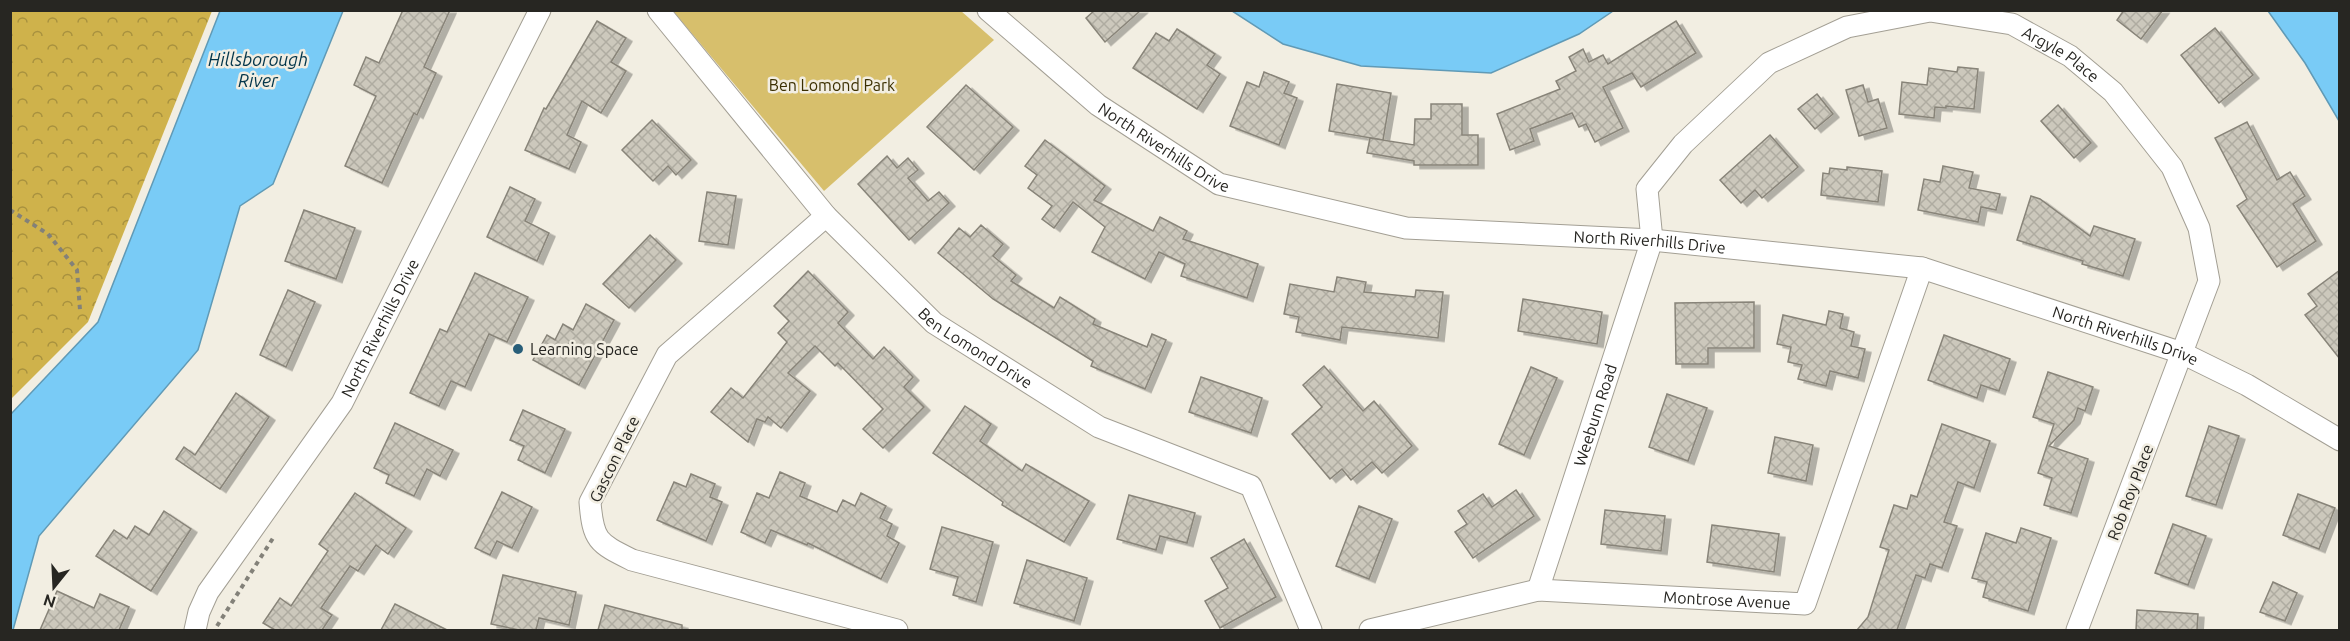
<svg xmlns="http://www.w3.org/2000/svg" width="2350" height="641" font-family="Ubuntu,sans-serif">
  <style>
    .green { fill: #d7bf6c }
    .forest { fill: url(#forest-crowns) }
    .water { fill: #79cbf6; stroke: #609ab6; stroke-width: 1.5 }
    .building { fill: url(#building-cross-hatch); stroke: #888479; stroke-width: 1.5; filter: url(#shadow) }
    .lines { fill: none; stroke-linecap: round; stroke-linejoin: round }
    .street-casing { stroke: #a39f94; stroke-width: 23 }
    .path { stroke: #838179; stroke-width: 4; stroke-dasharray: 4.5 4.5; stroke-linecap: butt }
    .street { stroke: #fff; stroke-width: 21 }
    .poi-dot { fill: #285e79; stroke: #f2eee2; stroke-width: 2 }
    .labels { text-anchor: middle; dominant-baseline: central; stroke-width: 5; stroke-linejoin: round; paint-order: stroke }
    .street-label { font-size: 16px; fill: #272622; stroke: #f2eee2 }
    .park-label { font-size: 16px; fill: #3b2f01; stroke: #f2eee2 }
    .poi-label { font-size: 16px; fill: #272622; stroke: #f2eee2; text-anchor: start }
    .water-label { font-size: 18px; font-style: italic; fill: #03364b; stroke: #f2eee2 }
  </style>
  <defs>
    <pattern id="forest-crowns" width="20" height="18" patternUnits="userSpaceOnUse" patternTransform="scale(1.5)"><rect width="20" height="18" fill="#cfb24b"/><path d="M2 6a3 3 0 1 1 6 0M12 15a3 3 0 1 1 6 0" fill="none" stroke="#a8913e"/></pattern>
    <pattern id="building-cross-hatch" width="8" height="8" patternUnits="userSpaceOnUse" patternTransform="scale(1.5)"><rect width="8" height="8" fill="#ccc8bc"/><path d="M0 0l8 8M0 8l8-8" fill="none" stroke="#afaca1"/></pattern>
    <filter id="shadow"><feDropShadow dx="6" dy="3.5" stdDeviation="0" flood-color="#0004"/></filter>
  </defs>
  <rect width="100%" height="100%" fill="#f2eee2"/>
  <polygon class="green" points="673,11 961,11 994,40 824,191"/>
  <polygon class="forest" points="11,10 212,11 88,322 11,399"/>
  <g class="water">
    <polygon points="220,11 343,11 273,184 240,206 198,350 39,536 13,630 11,630 11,414 98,322"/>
    <polygon points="1232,11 1613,11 1579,34 1491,73 1361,66 1283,44"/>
    <polygon points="2268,11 2339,11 2339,121 2305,63"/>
  </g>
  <g class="building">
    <polygon points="403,10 450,10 424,67 436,73 417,115 414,113 382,183 345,166 376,96 354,85 366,57 379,63"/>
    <polygon points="1095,10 1141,10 1105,42 1086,18"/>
    <polygon points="2124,10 2163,10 2141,39 2117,20"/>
    <polygon points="597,21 626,38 611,62 626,71 601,113 582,101 567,135 581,142 569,169 525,150 544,108 546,109"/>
    <polygon points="1676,21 1696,53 1641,87 1632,73 1603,87 1623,128 1595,142 1586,124 1579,127 1572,113 1530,129 1534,141 1510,150 1497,114 1560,89 1556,81 1576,71 1569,57 1583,49 1589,62 1603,55 1608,64"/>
    <polygon points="2215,28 2253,75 2219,103 2181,55"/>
    <polygon points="1177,29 1215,54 1207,65 1220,74 1197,109 1133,68 1156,33 1169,41"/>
    <polygon points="1958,67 1978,69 1974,109 1946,106 1946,108 1935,107 1934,118 1899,114 1902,82 1927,85 1929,68 1957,72"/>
    <polygon points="1264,72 1289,82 1284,93 1297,98 1279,145 1230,126 1247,82 1259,87"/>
    <polygon points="1337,84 1391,93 1383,140 1329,131"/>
    <polygon points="966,85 1013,127 974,170 927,127"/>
    <polygon points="1863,85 1868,102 1878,99 1887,128 1859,136 1846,90"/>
    <polygon points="1817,94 1833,114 1815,129 1798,109"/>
    <polygon points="1431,104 1462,104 1462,135 1478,135 1478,165 1414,165 1414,161 1367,153 1370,138 1414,145 1415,119 1431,119"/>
    <polygon points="2058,105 2091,143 2074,158 2041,121"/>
    <polygon points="652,120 691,160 676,175 668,166 653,181 622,150"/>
    <polygon points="2247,122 2277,180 2290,172 2305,196 2293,204 2316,241 2277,267 2237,206 2247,199 2215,138"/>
    <polygon points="1770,135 1798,167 1762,198 1755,190 1741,203 1720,180"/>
    <polygon points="1045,140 1105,186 1094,200 1153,231 1160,217 1187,231 1183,239 1258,264 1247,298 1181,276 1185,264 1159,252 1145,279 1092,252 1105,227 1073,202 1054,228 1042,219 1052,206 1028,188 1037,175 1025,166"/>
    <polygon points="887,156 897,168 908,158 918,170 908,178 928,201 939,192 949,203 909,240 858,184"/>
    <polygon points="1943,166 1973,172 1969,188 2000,194 1996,210 1981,207 1978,222 1918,210 1924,179 1940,182"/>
    <polygon points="1847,167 1882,171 1878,202 1821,195 1823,173 1829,174 1830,168 1847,170"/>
    <polygon points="510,187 535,199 525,221 549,233 537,261 487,237"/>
    <polygon points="707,192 736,196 728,245 699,241"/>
    <polygon points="2031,196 2040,199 2090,236 2094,226 2135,239 2123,276 2082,264 2083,261 2017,240"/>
    <polygon points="304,210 355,228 336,279 285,261"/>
    <polygon points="981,225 1003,244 993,256 1016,275 1011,281 1054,308 1060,297 1095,319 1093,324 1147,347 1152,334 1166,340 1145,389 1091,366 1093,361 993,299 938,253 959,228 970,237"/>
    <polygon points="650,235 676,260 629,308 603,284"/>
    <polygon points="2340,270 2340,359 2305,315 2317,306 2308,294"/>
    <polygon points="808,271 848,312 838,323 873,359 884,347 913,377 904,387 924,407 883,448 863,429 883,409 838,363 835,366 815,346 788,373 810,391 781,428 768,417 765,422 757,419 748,442 711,412 731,388 743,398 787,342 778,333 789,321 774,306"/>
    <polygon points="475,273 528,297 507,342 489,334 465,387 451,381 439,406 410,393 440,329 447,332"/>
    <polygon points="1337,277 1366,282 1364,292 1415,297 1416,290 1443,292 1438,338 1342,327 1340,340 1296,332 1299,317 1284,314 1290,284 1334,292"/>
    <polygon points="288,290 315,302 286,367 260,355"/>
    <polygon points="1523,299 1602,312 1597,344 1518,331"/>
    <polygon points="1754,302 1754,348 1708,348 1708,364 1676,364 1675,303"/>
    <polygon points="586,304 614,320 579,385 533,360 547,335 555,340 563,324 573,330"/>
    <polygon points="1829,311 1843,314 1840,328 1854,332 1851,346 1865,349 1858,378 1830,371 1826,386 1798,379 1802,365 1788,362 1791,347 1777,344 1783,315 1826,325"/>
    <polygon points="1944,335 2010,359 1999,391 1981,385 1977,398 1928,380"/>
    <polygon points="1324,366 1363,411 1374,401 1412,446 1382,473 1372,462 1351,480 1342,469 1330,479 1292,434 1322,407 1303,385"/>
    <polygon points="1531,367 1557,378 1524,455 1499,444"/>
    <polygon points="2048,372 2093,387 2085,411 2078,408 2074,420 2049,446 2088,459 2071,513 2044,505 2052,478 2038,473 2054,424 2033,417"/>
    <polygon points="1201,377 1262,398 1251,433 1189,412"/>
    <polygon points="236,393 269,417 220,489 176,459 184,447 195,455"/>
    <polygon points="1667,394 1707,408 1688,461 1649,447"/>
    <polygon points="965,406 991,424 980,441 1022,471 1026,464 1089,501 1064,542 1002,505 1003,502 933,453"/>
    <polygon points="523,410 565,429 545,473 518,460 524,446 510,440"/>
    <polygon points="395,423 453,450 440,476 427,469 414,496 386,483 389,475 374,468"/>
    <polygon points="1942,424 1990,441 1974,488 1958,482 1944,522 1957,526 1942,568 1930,564 1925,578 1916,575 1897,630 1857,630 1868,617 1889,550 1880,547 1894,505 1907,509 1911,495 1917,497"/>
    <polygon points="2209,426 2239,436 2216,505 2186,496"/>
    <polygon points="1775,437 1813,445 1806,481 1768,473"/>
    <polygon points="780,472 805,483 800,496 837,512 843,500 855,506 861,493 886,506 880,518 892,524 887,536 899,543 881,579 808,543 807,545 771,530 765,543 741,532 757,493 769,498"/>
    <polygon points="691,474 715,484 710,497 722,502 706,541 657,520 674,482 686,487"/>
    <polygon points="1516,490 1534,516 1473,558 1455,532 1467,524 1458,511 1483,494 1492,507"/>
    <polygon points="502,492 532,507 512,548 497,541 490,555 475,548"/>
    <polygon points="355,493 406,528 388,554 376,545 358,571 350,566 321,608 332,615 322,630 275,630 263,623 280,598 291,606 328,551 319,544"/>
    <polygon points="2298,494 2335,508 2319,549 2283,535"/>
    <polygon points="1129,495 1195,513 1187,543 1160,536 1156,550 1117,539"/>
    <polygon points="1359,506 1392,519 1369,579 1336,566"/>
    <polygon points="1605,510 1665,516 1661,551 1601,544"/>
    <polygon points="164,511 191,529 151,591 96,556 114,530 127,539 135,526 149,535"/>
    <polygon points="2173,524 2206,536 2188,585 2155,573"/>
    <polygon points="1712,525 1779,534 1774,572 1707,562"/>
    <polygon points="942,527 993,542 976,602 953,595 958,577 930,569"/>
    <polygon points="2021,528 2051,538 2028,611 1983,597 1987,582 1972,578 1986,533 2016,543"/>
    <polygon points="1244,539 1276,597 1220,628 1205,601 1228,588 1211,558"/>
    <polygon points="1027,560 1087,578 1074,621 1014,603"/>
    <polygon points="503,575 576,592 569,625 539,618 536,630 519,630 491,624"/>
    <polygon points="2273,582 2297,593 2285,621 2260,612"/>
    <polygon points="57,591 94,608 100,594 129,607 119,630 40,630"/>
    <polygon points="395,604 447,630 381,630"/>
    <polygon points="605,605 682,625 682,630 598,630"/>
    <polygon points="2137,610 2198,614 2197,630 2136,630"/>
  </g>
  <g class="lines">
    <defs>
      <g id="street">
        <path id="s1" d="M658,10L826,216L934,323L1099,427L1251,486L1311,630"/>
        <path id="s2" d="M988,10L1098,105L1219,184L1406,228L1652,240L1922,268L2182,353L2247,385L2340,440"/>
        <path d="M826,216L667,355L590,502C593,541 598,543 632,560L897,630"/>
        <path id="s3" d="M1538,590L1652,240L1647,189L1683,144L1769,63L1847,27L1930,11L2012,24L2070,56L2113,92L2172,167L2199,228L2209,281L2077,630"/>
        <path id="s4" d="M195,630L199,612L208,592L342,403L540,10"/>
        <path id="s5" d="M1370,630L1538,590L1805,604L1922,268"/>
      </g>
    </defs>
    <use href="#street" class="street-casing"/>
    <g class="path">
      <polyline points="10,210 48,234 77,270 80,310"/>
      <polyline points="217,626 275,535"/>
    </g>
    <use href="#street" class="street"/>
  </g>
  <circle class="poi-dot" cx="518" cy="349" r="6"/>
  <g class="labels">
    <g class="street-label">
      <text stroke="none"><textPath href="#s3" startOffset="906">Argyle Place</textPath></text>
      <text stroke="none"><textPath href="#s2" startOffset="224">North Riverhills Drive</textPath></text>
      <text stroke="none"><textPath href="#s2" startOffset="726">North Riverhills Drive</textPath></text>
      <text stroke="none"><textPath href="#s4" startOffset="356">North Riverhills Drive</textPath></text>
      <text stroke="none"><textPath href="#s2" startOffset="1214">North Riverhills Drive</textPath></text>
      <text stroke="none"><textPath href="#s1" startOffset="466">Ben Lomond Drive</textPath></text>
      <text stroke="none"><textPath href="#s3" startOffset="184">Weeburn Road</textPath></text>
      <text transform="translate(614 459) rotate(-64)">Gascon Place</text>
      <text transform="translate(2130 492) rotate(-69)">Rob Roy Place</text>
      <text stroke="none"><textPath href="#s5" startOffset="362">Montrose Avenue</textPath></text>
    </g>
    <g class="park-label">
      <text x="832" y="85">Ben Lomond Park</text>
    </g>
    <g class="poi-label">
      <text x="530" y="349">Learning Space</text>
    </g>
    <g class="water-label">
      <text x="258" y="59">Hillsborough<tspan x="258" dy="21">River</tspan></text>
    </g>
  </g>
  <rect width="2350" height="641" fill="none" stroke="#272622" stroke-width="24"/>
  <g transform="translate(54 587) rotate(198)" stroke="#f2eee2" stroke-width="4.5" paint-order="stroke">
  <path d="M0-4.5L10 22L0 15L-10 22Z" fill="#272622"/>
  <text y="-9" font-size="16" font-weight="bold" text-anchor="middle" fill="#272622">N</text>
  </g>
</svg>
